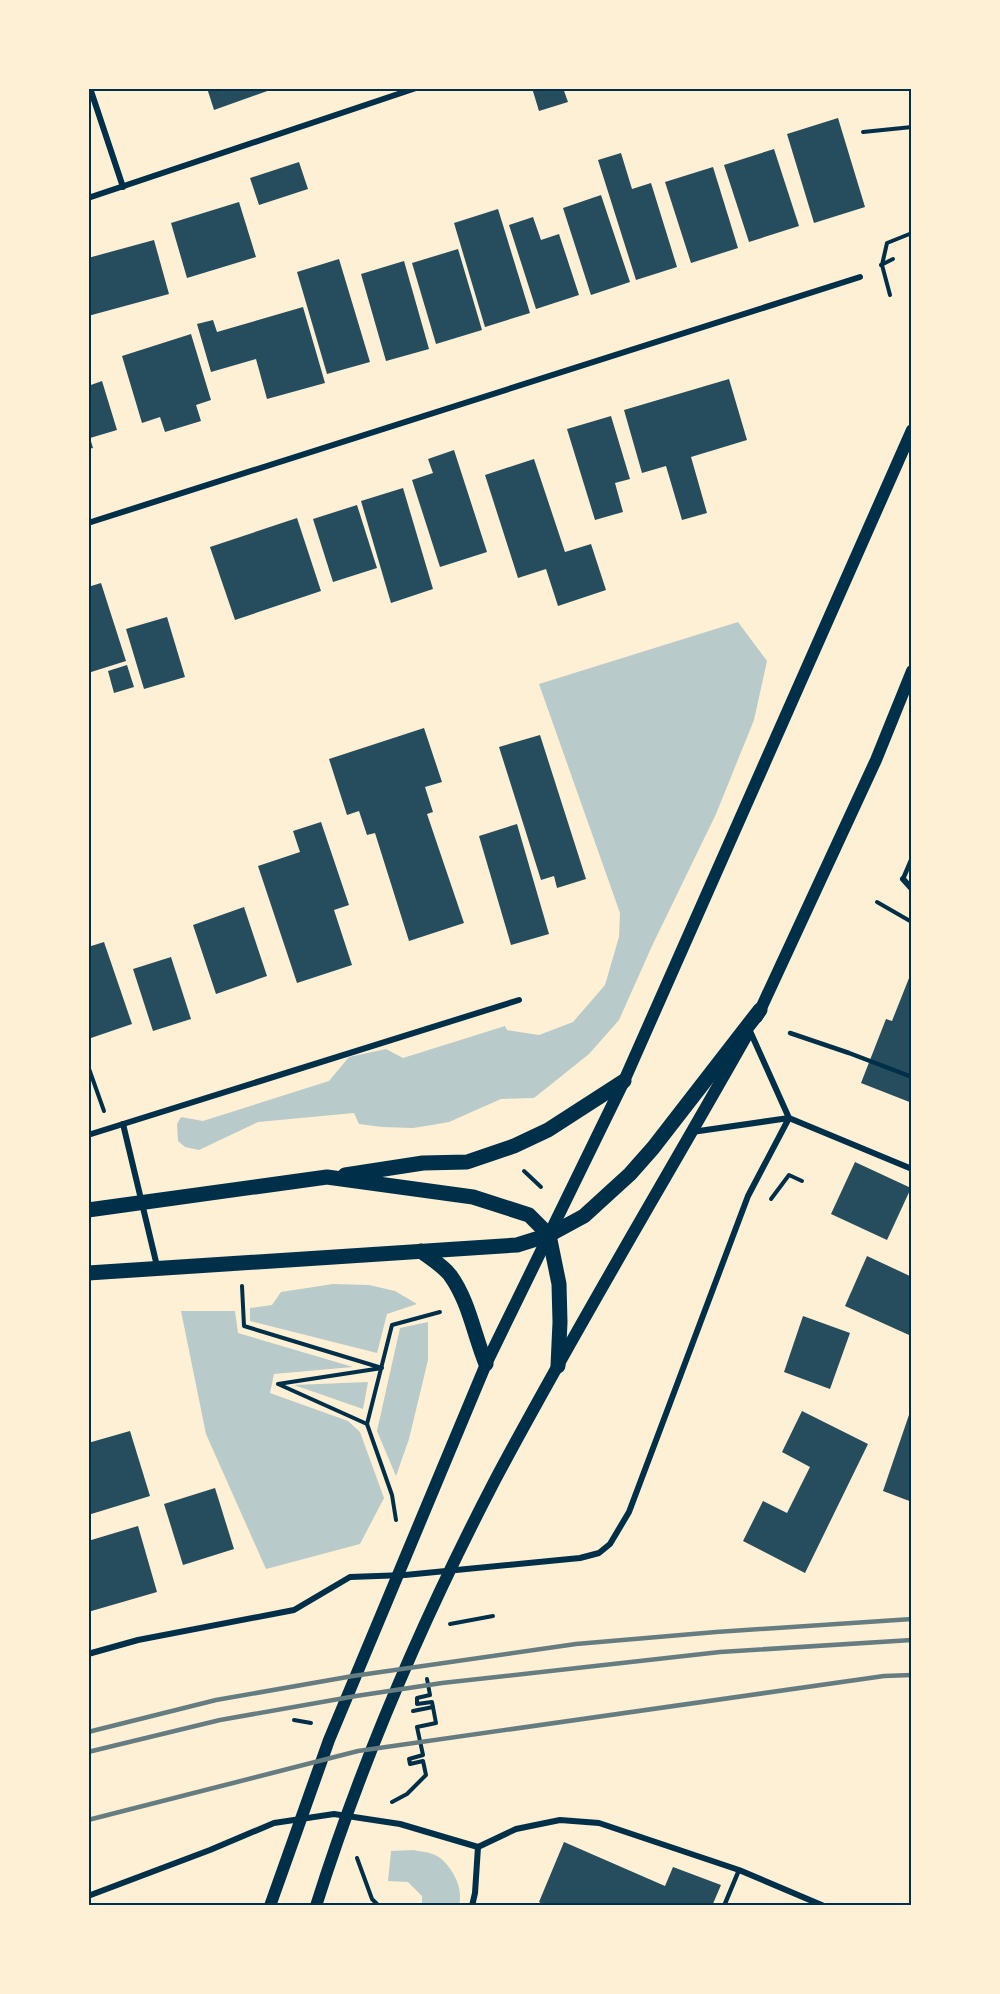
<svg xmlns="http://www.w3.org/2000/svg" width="1000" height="1994" font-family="Quicksand,sans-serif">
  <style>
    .green { fill: #b9caca }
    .building { fill: #264d5e }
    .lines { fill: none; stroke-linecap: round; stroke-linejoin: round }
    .path { stroke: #003049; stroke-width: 4 }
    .service { stroke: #003049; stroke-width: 4.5 }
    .minor { stroke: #003049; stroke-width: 6 }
    .secondary { stroke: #003049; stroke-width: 12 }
    .primary { stroke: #003049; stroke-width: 15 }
    .rail { stroke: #657d81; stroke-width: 4.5 }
    .neatline { fill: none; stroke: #003049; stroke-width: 2 }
  </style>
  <rect width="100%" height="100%" fill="#fdf0d5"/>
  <g class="green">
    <polygon points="738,622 767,661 754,720 716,814 652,946 619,1020 589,1054 534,1098 501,1099 449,1122 432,1125 413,1128 382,1127 359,1124 354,1113 258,1122 199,1150 185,1147 178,1141 177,1124 181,1117 203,1121 329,1081 349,1057 386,1049 403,1058 505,1026 507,1030 539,1035 573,1022 605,985 619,937 620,913 539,684"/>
    <polygon points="333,1284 369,1285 395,1291 417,1304 387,1314 377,1353 250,1321 250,1308 272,1305 281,1292"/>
    <polygon points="181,1311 235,1311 238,1333 353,1367 274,1374 270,1393 348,1421 360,1432 384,1498 360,1544 266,1569 206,1434"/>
    <polygon points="428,1322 428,1360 409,1439 396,1476 377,1431 400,1328"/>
    <polygon points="368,1382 363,1409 294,1385"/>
    <path d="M414,1850C421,1852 431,1852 437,1856C452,1865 464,1889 459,1905H422V1896L408,1882L388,1881L391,1851Z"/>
  </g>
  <g class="building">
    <polygon points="207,88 273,88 273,89 214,110"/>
    <polygon points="532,88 563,88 568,102 539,111"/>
    <polygon points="838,118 865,207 814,223 787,134"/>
    <polygon points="774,149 799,226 749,242 724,165"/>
    <polygon points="621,153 632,189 651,183 677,267 636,280 598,160"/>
    <polygon points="299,162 308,189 259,205 250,178"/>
    <polygon points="713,167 738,248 691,263 665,182"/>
    <polygon points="601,195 630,282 591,295 563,208"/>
    <polygon points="239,202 256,257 187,278 171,223"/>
    <polygon points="498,209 530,313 485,327 454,223"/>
    <polygon points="533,217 541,240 559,234 579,295 536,309 509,225"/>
    <polygon points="154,240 169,294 88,316 88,258"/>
    <polygon points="458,249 482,330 436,344 412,263"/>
    <polygon points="339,259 370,362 327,374 297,272"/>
    <polygon points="404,261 429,349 386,361 361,274"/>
    <polygon points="303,307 325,383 267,399 256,359 211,372 197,324 213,320 217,332"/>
    <polygon points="191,334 211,400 196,405 201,421 165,432 160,417 142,423 122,356"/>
    <polygon points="729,379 747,440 691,457 707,513 682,520 666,466 642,473 624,410"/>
    <polygon points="102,381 117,430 90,438 93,448 88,449 88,386"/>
    <polygon points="611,416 630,479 615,483 623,512 595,520 567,429"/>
    <polygon points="454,450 487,552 440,567 412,480 433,473 428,459"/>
    <polygon points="534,459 565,552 591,544 606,590 558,606 546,569 518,578 485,475"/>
    <polygon points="403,488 433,589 391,603 361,501"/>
    <polygon points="357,505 377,568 333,582 313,519"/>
    <polygon points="297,518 321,591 235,620 210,547"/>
    <polygon points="101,583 126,661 88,673 88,587"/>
    <polygon points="167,617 185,677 144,689 126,629"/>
    <polygon points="127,665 134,687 114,693 108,671"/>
    <polygon points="424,728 442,782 425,787 433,812 427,814 464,923 409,941 375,833 367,835 359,811 347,815 329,759"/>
    <polygon points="540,735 586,879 557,888 554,876 541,880 499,747"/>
    <polygon points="321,822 349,905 334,910 352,965 297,983 258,866 300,852 293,831"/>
    <polygon points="517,824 549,934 511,945 479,836"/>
    <polygon points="244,907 267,976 216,994 193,925"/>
    <polygon points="104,942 132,1024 88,1039 88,947"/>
    <polygon points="171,957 191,1019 153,1031 133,969"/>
    <polygon points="911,973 912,973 912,1103 861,1083 886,1019 892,1021"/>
    <polygon points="855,1162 911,1188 887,1240 831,1214"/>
    <polygon points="867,1256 912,1277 912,1330 909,1335 845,1306"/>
    <polygon points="803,1316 850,1333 830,1389 784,1372"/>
    <polygon points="911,1409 912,1409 912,1502 883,1491"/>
    <polygon points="802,1411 868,1444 805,1573 743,1541 763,1501 787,1513 810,1467 782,1452"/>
    <polygon points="130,1431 150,1496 88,1515 88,1443"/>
    <polygon points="215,1488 234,1549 183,1565 164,1504"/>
    <polygon points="138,1526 157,1592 88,1612 88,1541"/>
    <polygon points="564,1842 665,1886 673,1867 721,1885 712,1906 546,1906 539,1902"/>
  </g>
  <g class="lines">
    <g class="path">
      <polyline points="863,132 912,127"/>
      <polyline points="881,265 893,259"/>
      <polyline points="890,295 882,265 887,243 912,233"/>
      <polyline points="877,902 910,921 912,917"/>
      <polyline points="88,1066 104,1111"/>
      <polyline points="524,1171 541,1187"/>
      <polyline points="771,1199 789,1175 802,1181"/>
      <polyline points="242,1286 244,1326 382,1368 278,1384 367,1424 392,1495 396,1520"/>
      <polyline points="367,1424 392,1325 440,1312"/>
      <polyline points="450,1624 493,1616"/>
      <polyline points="413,1711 433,1707"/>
      <polyline points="294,1720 311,1723"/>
      <polyline points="392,1802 407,1794 426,1775 423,1761 410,1764 409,1759 423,1755 417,1727 436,1723 432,1702 417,1704 417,1698 430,1695 427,1679"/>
      <polyline points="357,1858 372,1899 379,1906"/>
    </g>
    <g class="service">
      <polyline points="903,879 912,858"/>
      <polyline points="790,1033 849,1053 912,1077"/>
      <polyline points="724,1906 739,1870"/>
    </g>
    <g class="minor">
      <polyline points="90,88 123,187"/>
      <polyline points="88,198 416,88"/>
      <polyline points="88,523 860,277"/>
      <polyline points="903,879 912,889"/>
      <polyline points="750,1031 789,1118"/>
      <polyline points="123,1124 157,1266"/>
      <polyline points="692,1132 789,1118 912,1169"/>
      <polyline points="88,1135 519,1000"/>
      <polyline points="88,1654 138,1640 294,1610 350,1577 405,1575 580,1558 599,1553 610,1544 629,1512 748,1196 789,1118"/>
      <polyline points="478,1847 516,1829 560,1820 599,1823 739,1870 824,1906"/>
      <polyline points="88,1896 210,1850 274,1823 334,1814 400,1824 478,1847"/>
      <polyline points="472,1906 475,1893 478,1847"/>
    </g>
    <g class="secondary">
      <polyline points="757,1017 876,760 912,671"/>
      <polyline points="270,1906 329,1740 486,1364 624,1081 912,430"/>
      <path d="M316,1906C361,1763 425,1615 494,1482C574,1331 663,1184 747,1035"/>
    </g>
    <g class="primary">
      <polyline points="345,1175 423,1163 467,1162 514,1146 548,1130 624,1081"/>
      <polyline points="88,1210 327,1177 473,1197 529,1215 549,1235"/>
      <polyline points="549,1235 559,1284 560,1322 558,1366"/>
      <path d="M421,1251C430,1258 443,1266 450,1275C469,1301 474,1335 486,1364"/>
      <polyline points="88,1273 517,1245 549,1235 584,1216 630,1174 653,1148 760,1010"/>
    </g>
    <g class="rail">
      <polyline points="88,1732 216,1700 353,1676 576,1644 716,1632 912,1619"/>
      <polyline points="88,1752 220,1720 356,1696 442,1683 720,1652 912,1640"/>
      <polyline points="88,1820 358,1751 884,1676 912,1675"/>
    </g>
  </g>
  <rect width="1000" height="1994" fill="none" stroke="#fdf0d5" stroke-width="180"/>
  <rect x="90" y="90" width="820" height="1814" class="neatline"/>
</svg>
